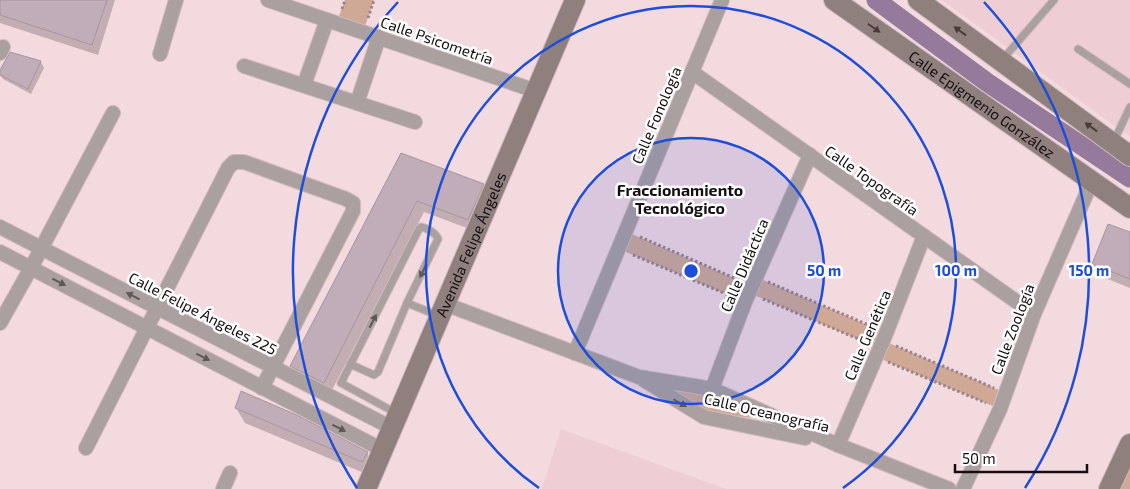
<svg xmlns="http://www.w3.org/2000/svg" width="1130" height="489" font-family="'Exo 2',sans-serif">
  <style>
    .built { fill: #eecdd4 }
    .green { fill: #d0a996 }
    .shadow { fill: #0003 }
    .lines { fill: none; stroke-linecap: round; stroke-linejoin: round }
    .canal { stroke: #967a9b; stroke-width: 19 }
    .building { fill: #c1adb8; stroke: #a8949f }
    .lane-casing { stroke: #d0b9be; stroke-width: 9 }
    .street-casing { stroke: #d0b9be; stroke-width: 16 }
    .secondary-casing { stroke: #d0b9be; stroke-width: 22 }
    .path { stroke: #978589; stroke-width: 3; stroke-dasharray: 2.5 2.5; stroke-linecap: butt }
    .lane { stroke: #aaa09f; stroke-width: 7 }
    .street { stroke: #aaa09f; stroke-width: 14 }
    .secondary { stroke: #8f807e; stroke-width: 20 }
    .oneway { fill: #463c3c }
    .oneway2 { fill: #605758 }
    .ring { fill: none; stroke: #1d4ed8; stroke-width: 2.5 }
    .labels { text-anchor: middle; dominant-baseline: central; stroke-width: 5; stroke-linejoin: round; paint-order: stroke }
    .street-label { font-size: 15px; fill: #160e10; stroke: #fff }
    .neighbourhood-label { font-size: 16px; font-weight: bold; fill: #160e10; stroke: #fff }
    .centre { fill: #1d4ed8; stroke: #fff; stroke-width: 2.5 }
    .ring-label { font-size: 15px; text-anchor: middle; font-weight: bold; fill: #1d4ed8; stroke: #fff; stroke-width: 5; stroke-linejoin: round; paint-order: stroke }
  </style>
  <rect width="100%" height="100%" fill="#f3dadf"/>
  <g class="built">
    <polygon points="942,0 1130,0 1130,136 1116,127"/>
    <polygon points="561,429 726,489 542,489"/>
  </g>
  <g class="green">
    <polygon points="345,0 374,0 363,32 336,24"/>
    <polygon points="625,231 752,286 756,277 886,333 884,341 1006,393 1000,409 876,357 879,348 749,293 745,302 619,249"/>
    <polygon points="663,385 712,391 756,418 708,414"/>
    <polygon points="1130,460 1130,489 1117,489"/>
  </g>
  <g class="shadow">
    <polygon points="0,0 115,0 98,55 0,23"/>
    <polygon points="11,54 41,62 44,68 31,94 3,79 0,75 0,72"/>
    <polygon points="401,154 483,185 489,196 475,231 424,212 330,394 298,377 291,366"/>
    <polygon points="1130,234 1130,288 1100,276 1093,264"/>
    <polygon points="236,408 367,453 376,468 371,476 245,423"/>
  </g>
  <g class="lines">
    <polyline class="canal" points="876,0 988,83 1130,178"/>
  </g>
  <g class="building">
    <polygon points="0,0 107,0 92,45 0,15"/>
    <polygon points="10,52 41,61 28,89 0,75 0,70"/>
    <polygon points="401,153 484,184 468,220 417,201 324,383 290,366"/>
    <polygon points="1108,224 1130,232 1130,279 1092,264"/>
    <polygon points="241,391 299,416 368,452 362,462 235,408"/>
  </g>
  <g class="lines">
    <defs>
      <g id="lane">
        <polyline points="1078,49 1130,84"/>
        <polyline points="1002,60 1054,0"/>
        <polyline points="1114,141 1130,107"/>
        <polyline points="407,303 437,315"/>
        <path d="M350,364L374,375L378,372L407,303L438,239C436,233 427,228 421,227L419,229L341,383L396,413"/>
      </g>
      <g id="street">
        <polyline points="268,0 536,91"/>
        <polyline points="0,53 3,47"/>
        <polyline points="160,54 176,0"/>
        <polyline points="244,66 415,122"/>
        <polyline points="692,72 1034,314"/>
        <polyline points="304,85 327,20"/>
        <polyline points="357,103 379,37"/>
        <polyline points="0,227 392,428"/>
        <polyline points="0,252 383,450"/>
        <polyline points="445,304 639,377 712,389 838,445 949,489"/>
        <polyline points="0,323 31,268 113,113"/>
        <polyline points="575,353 722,0"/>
        <polyline points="644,380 704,417 805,438"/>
        <polyline points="712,389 745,302 810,155"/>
        <polyline points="838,445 883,341 924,236"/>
        <polyline points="86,448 228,168 234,162 244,162 346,199 353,203 353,211 262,388"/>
        <polyline points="223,489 230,473"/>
        <polyline points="963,489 1000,409 1034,314 1092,181"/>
      </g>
      <g id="secondary">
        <path id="s1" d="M834,0L1130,208"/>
        <polyline points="918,0 1130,156"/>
        <path id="s2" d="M366,489L575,0"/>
        <polyline points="1109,489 1130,444"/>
      </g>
    </defs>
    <use href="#lane" class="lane-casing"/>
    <use href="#street" class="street-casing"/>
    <use href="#secondary" class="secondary-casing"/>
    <g class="path">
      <polyline points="342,9 345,0"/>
      <polyline points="368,18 374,0"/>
      <polyline points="640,237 739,280"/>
      <polyline points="633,255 731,296"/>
      <polyline points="768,282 873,327"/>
      <polyline points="763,299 868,343"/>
      <polyline points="896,346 994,388"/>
      <polyline points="888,362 986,403"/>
    </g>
    <use href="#lane" class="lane"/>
    <use href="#street" class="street"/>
    <use href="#secondary" class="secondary"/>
  </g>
  <defs><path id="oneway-solid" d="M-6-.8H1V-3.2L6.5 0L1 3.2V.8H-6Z" transform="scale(1.25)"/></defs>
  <g class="oneway">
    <use href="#oneway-solid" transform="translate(874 28) rotate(35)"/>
    <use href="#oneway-solid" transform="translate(960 31) rotate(-144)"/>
    <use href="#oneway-solid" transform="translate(1091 127) rotate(-144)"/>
  </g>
  <g class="oneway2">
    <use href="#oneway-solid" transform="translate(423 271) rotate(116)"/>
    <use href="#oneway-solid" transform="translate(59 282) rotate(27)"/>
    <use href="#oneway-solid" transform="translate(133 296) rotate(-153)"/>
    <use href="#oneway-solid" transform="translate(373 321) rotate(-63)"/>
    <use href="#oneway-solid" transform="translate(203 357) rotate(27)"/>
    <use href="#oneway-solid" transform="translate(680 403) rotate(30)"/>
    <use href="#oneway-solid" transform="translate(339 428) rotate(27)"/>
  </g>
  <circle cx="691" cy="271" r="133" fill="#1d4ed8" fill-opacity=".12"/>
  <g class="ring">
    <circle cx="691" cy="271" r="133"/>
    <path d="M539 488A265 265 0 1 1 843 488"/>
    <path d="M357 488A398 398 0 0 1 398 2M984 2A398 398 0 0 1 1025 488"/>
  </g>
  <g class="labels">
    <g class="street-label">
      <text transform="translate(437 40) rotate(19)">Calle Psicometría</text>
      <text stroke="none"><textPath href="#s1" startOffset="181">Calle Epigmenio González</textPath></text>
      <text transform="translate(656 115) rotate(-67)">Calle Fonología</text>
      <text transform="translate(872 180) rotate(35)">Calle Topografía</text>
      <text stroke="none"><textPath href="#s2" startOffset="266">Avenida Felipe Ángeles</textPath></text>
      <text transform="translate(744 265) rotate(-67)">Calle Didáctica</text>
      <text transform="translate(203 313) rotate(27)">Calle Felipe Ángeles 225</text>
      <text transform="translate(1012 329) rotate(-69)">Calle Zoología</text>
      <text transform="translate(867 335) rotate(-67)">Calle Genética</text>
      <text transform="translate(767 412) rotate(13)">Calle Oceanografía</text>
    </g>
    <g class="neighbourhood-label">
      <text x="680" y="189">Fraccionamiento<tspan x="680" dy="18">Tecnológico</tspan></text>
    </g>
  </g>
  <circle cx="691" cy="271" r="8" class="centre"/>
  <g class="ring-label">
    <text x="824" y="276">50 m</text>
    <text x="956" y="276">100 m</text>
    <text x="1089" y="276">150 m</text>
  </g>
  <path d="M955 464v8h132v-8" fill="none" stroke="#160e10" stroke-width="2.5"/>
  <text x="962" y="464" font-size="15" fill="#160e10" stroke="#ffffff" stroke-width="4" paint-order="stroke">50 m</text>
</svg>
